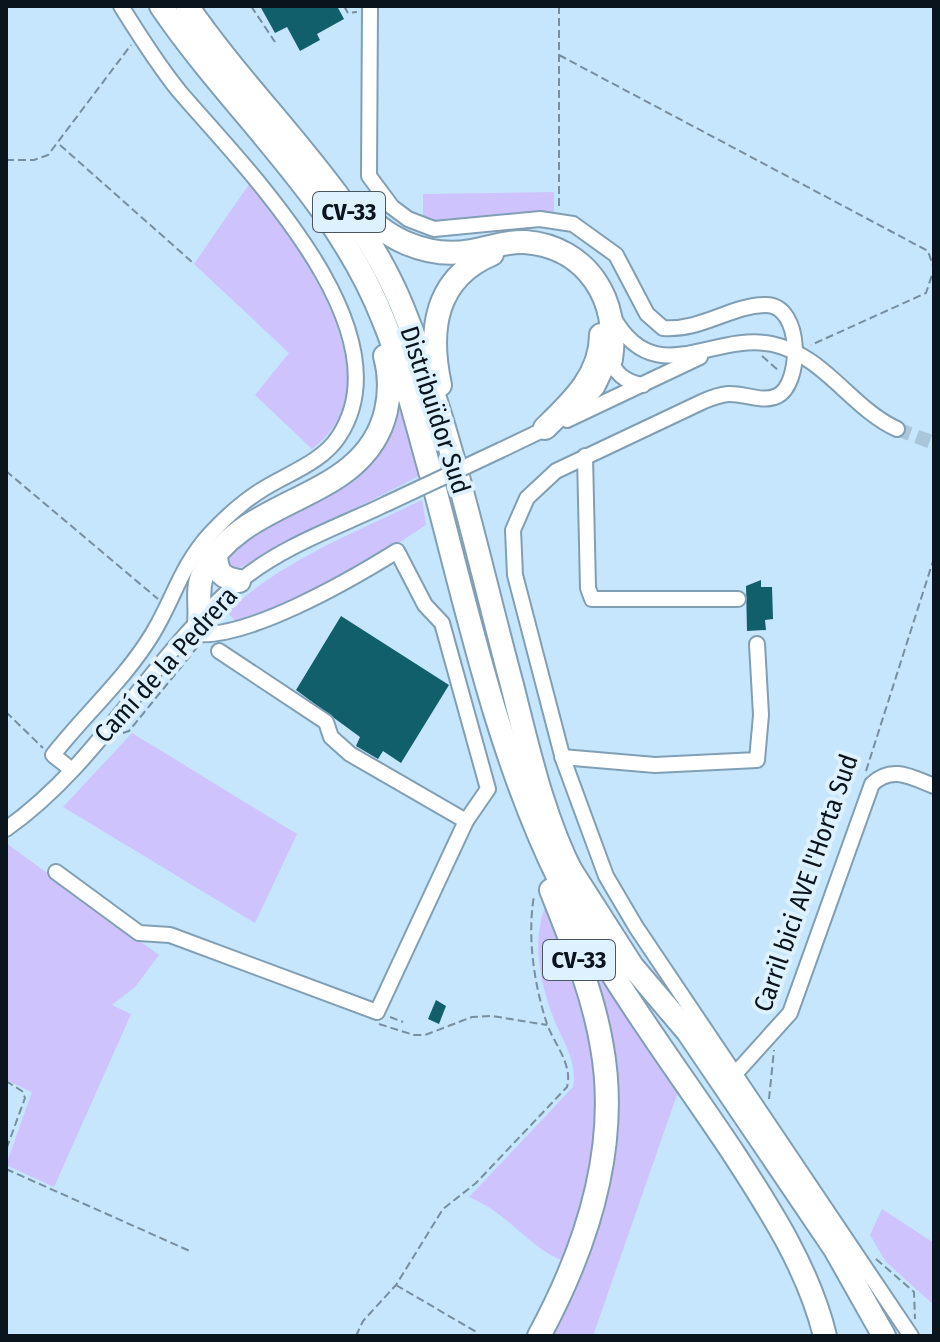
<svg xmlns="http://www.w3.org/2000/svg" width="940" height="1342" font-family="'Fira Sans Condensed',sans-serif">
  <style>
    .green { fill: #cec3fc }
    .building { fill: #105f6b }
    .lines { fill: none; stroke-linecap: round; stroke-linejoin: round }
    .minor-tunnel { stroke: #aac6db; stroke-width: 14; stroke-dasharray: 14 7; stroke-linecap: butt }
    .minor-casing { stroke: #819fb4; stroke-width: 18 }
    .highway-casing { stroke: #819fb4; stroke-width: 26 }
    .path { stroke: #778e9f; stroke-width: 2; stroke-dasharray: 8 4; stroke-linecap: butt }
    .minor { stroke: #fff; stroke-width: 14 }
    .highway { stroke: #fff; stroke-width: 22 }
    .minor-bridge-casing { stroke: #819fb4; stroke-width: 18; stroke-linecap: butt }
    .minor-bridge { stroke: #fff; stroke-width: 14 }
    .labels { text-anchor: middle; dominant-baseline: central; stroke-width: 8; stroke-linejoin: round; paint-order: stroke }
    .shield { fill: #def1ff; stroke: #495660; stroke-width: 2 }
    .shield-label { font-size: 24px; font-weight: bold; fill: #09141c }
    .street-label { font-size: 26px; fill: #09141c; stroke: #def1ff }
  </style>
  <rect width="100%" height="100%" fill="#c6e6fd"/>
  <g class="green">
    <path d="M252,180C296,245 402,382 312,449L255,395L289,353L194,264Z"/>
    <path d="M554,192V214C509,208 467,227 423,222V194Z"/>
    <polygon points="396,389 421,475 231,572 225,558 262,523 350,476"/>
    <path d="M422,500L426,525L359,569L237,623L227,612C283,560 354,533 422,500Z"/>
    <polygon points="132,733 297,834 255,923 63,807"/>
    <polygon points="6,843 159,955 135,987 112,1005 131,1014 54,1187 6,1165 32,1092 6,1080"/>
    <path d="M545,907L569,949L596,1064L595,1154L567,1262C528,1249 512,1215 469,1197L573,1087C578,1065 564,1042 555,1022C541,986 531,945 545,907Z"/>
    <polygon points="582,933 680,1086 593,1336 546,1336 609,1153"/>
    <polygon points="882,1209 934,1243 934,1305 886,1262 870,1235"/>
  </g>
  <g class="building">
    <polygon points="260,6 337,6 344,19 317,34 320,40 300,51 287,27 275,33"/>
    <polygon points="761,580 761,587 772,587 773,619 765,620 766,630 747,631 746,586"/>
    <polygon points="341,616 449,685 401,763 383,751 378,759 356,746 360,737 296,690"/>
    <polygon points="436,1000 446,1006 439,1024 428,1019"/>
  </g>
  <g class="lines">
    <polyline class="minor-tunnel" points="897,429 934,443"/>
    <defs>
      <g id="minor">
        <path d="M370,6L369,176L392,207L408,219L434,229L540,219L573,224L616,255L647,314L663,328C702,331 731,305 766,305C803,305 802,385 777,396C762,403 744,393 728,394C720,395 711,398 704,401L556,471L527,498L513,530L515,575L563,759L606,876L636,927L911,1336"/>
        <path d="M613,317C655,392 711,332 772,344C824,355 851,408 897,429"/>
        <path d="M610,356C614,373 624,382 643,385"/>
        <polyline points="576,412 597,388 611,359"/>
        <polyline points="567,420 700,357"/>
        <polyline points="501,450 551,426"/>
        <polyline points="585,456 588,588 592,599 738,599"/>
        <polyline points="219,651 326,722 331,737 350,754 466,821"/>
        <polyline points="562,757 655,765 757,760 761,715 757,644"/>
        <path d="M72,770L53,755C85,714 126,678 153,633C174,598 181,566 210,534C225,518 241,503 260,491C286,474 322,463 339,436C409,329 243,166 179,91C158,65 139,35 121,6"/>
        <path d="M6,829C100,763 153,654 240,581C282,546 338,527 386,504"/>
        <path d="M56,872L139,933L170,935L377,1012L466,821L488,789L442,623L425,605L397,551C352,579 241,644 190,633"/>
        <path d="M735,1074L790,1013L872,784C892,765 911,777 934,786"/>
      </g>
      <g id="highway">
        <path d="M161,6C233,112 335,197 383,319C404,370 417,425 432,478C468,613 498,755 560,881C607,977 675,1065 734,1154C771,1211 809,1270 825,1336"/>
        <path d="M187,6C257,108 354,190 402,306C451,427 478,559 512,685C528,748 543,817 573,875"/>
        <path d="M358,205C383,239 428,259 471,251C490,248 506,241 525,242C588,247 620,301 611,359"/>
        <path d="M440,385C428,330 435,278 492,254"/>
        <path d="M545,428C572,402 601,375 601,335"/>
        <path d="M216,555C217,573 222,578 239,581"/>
        <path d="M199,623C201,607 196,589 203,574C243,493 364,504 386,411C390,393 390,374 385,356"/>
        <polyline points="570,869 632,966 688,1032 835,1249 884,1336"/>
        <path d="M539,1336C586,1249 620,1148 602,1047C593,992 571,941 551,890"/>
      </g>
    </defs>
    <use href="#minor" class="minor-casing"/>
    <use href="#highway" class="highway-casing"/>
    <g class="path">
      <polyline points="251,6 275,42"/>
      <polyline points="344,6 348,13 357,12"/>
      <polyline points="559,6 559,208"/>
      <polyline points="559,55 928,251 934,269 926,293 811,345"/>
      <polyline points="60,145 192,262"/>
      <polyline points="6,160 34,160 48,155 131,45"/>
      <polyline points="762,356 778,370"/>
      <polyline points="6,471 158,599"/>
      <polyline points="6,712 43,748"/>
      <polyline points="123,733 129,731 199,645"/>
      <polyline points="866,771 934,558"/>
      <polyline points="390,1017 403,1022"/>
      <polyline points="379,1024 414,1035 425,1035 472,1017 492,1016 547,1025"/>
      <polyline points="6,1081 22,1091 25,1098 6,1150"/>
      <polyline points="769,1099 774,1050"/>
      <polyline points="6,1169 192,1252"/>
      <polyline points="876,1259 914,1292 915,1319"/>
      <polyline points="396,1285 478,1333"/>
      <path d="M356,1336L363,1321L396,1285L443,1209L476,1183L567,1087C573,1064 554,1044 547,1024C534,984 527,937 534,896"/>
    </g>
    <use href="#minor" class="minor"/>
    <use href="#highway" class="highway"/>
    <defs>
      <polyline id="minor-bridge" points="386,504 501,450"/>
    </defs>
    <use href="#minor-bridge" class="minor-bridge-casing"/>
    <use href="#minor-bridge" class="minor-bridge"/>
  </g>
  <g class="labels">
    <g class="shield">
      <rect x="313" y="192" width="72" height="40" rx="6"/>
      <rect x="543" y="940" width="72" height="40" rx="6"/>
    </g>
    <g class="shield-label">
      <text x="349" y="212">CV-33</text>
      <text x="579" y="960">CV-33</text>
    </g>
    <g class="street-label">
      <text transform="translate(435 410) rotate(72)">Distribuïdor Sud</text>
      <text transform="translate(166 665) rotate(-48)">Camí de la Pedrera</text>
      <text transform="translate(806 883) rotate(-71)">Carril bici AVE l'Horta Sud</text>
    </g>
  </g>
  <rect width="940" height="1342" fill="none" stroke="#09141c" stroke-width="16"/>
</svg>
